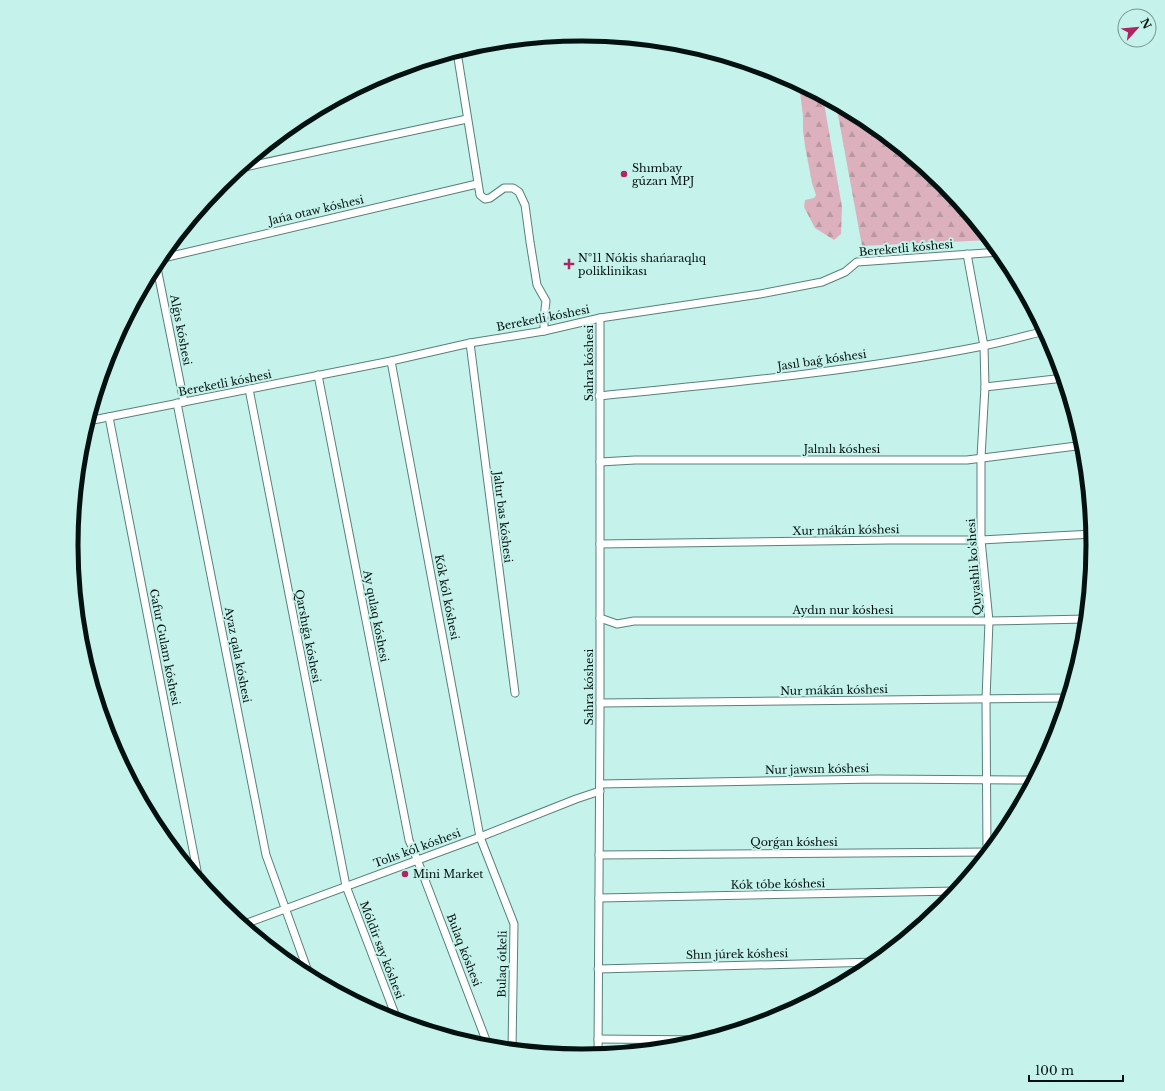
<svg xmlns="http://www.w3.org/2000/svg" width="1165" height="1091" font-family="'Libre Baskerville',serif">
  <style>
    .forest { fill: url(#forest-firs) }
    .lines { fill: none; stroke-linecap: round; stroke-linejoin: round }
    .minor-casing { stroke: #57807a; stroke-width: 9 }
    .minor { stroke: #fff; stroke-width: 7 }
    .poi-dot { fill: #af2462; stroke: #c5f2ea; stroke-width: 1.5 }
    .labels { text-anchor: middle; dominant-baseline: central; stroke-width: 4; stroke-linejoin: round; paint-order: stroke }
    .poi-label { font-size: 11px; fill: #031210; stroke: #c5f2ea; text-anchor: start }
    .street-label { font-size: 11px; fill: #031210; stroke: #c5f2ea }
    .rim { fill: none; stroke: #031210; stroke-width: 5 }
  </style>
  <defs>
    <pattern id="forest-firs" width="22" height="20" patternUnits="userSpaceOnUse"><rect width="22" height="20" fill="#dcb1bd"/><path d="M5 1l3.5 6h-7zM16 11l3.5 6h-7z" fill="#bb97a1"/></pattern>
  </defs>
  <rect width="100%" height="100%" fill="#c5f2ea"/>
  <g class="forest">
    <polygon points="799,84 823,97 842,207 841,234 834,240 815,228 804,207 805,200 814,198 816,195 812,183 805,146 803,130 803,116"/>
    <polygon points="836,104 867,120 944,184 991,240 862,246"/>
  </g>
  <g class="lines">
    <defs>
      <g id="minor">
        <polyline points="457,52 480,195 485,199 490,198 504,188 513,188 519,192 525,205 530,242 537,285 546,301 544,318 544,331"/>
        <polyline points="240,168 467,119"/>
        <polyline points="967,254 984,346 985,387 981,457 981,540 989,621 986,699 987,855"/>
        <polyline points="159,259 477,184"/>
        <polyline points="156,263 184,402"/>
        <polyline points="470,343 515,693"/>
        <polyline points="391,361 480,837 514,924 512,1050"/>
        <polyline points="318,375 409,840 417,859 489,1048"/>
        <polyline points="985,387 1064,378"/>
        <polyline points="249,389 346,886 398,1022"/>
        <path d="M599,396C728,383 857,371 983,346C1004,342 1025,336 1045,331"/>
        <polyline points="177,403 266,855 310,977"/>
        <polyline points="109,417 199,881"/>
        <polyline points="88,421 391,361 470,343 544,331 600,318 760,294 822,282 845,272 857,262 1000,252"/>
        <polyline points="600,462 635,460 967,460 1084,445"/>
        <polyline points="600,544 889,540 981,540 1093,534"/>
        <polyline points="600,618 617,624 634,621 989,621 1087,619"/>
        <polyline points="600,703 1068,698"/>
        <polyline points="600,784 877,779 1034,780"/>
        <polyline points="599,855 990,852"/>
        <polyline points="599,898 957,891"/>
        <polyline points="242,925 480,837 576,799 600,791"/>
        <polyline points="598,969 877,962"/>
        <polyline points="598,1039 707,1040"/>
        <polyline points="598,1055 600,714 600,318"/>
      </g>
    </defs>
    <use href="#minor" class="minor-casing"/>
    <use href="#minor" class="minor"/>
  </g>
  <g class="poi-dot">
    <circle cx="624" cy="174" r="4"/>
    <path d="M567 258h4v4h4v4h-4v4h-4v-4h-4v-4h4z"/>
    <circle cx="405" cy="874" r="4"/>
  </g>
  <g class="labels">
    <g class="poi-label">
      <text x="632" y="168">Shımbay<tspan x="632" dy="13">gúzarı MPJ</tspan></text>
      <text x="578" y="258">№11 Nókis shańaraqlıq<tspan x="578" dy="13">poliklinikası</tspan></text>
      <text x="413" y="874">Mini Market</text>
    </g>
    <g class="street-label">
      <text transform="translate(316 210) rotate(-13)">Jańa otaw kóshesi</text>
      <text transform="translate(906 248) rotate(-5)">Bereketli kóshesi</text>
      <text transform="translate(543 318) rotate(-11)">Bereketli kóshesi</text>
      <text transform="translate(181 330) rotate(79)">Alǵıs kóshesi</text>
      <text transform="translate(822 360) rotate(-8)">Jasıl baǵ kóshesi</text>
      <text transform="translate(589 363) rotate(-90)">Sahra kóshesi</text>
      <text transform="translate(225 383) rotate(-11)">Bereketli kóshesi</text>
      <text x="842" y="449">Jalnılı kóshesi</text>
      <text transform="translate(503 517) rotate(83)">Jaltır bas kóshesi</text>
      <text transform="translate(846 530) rotate(-1)">Xur mákán kóshesi</text>
      <text transform="translate(974 567) rotate(-94)">Quyashli ko'shesi</text>
      <text transform="translate(447 597) rotate(79)">Kók kól kóshesi</text>
      <text x="843" y="610">Aydın nur kóshesi</text>
      <text transform="translate(376 616) rotate(79)">Ay qulaq kóshesi</text>
      <text transform="translate(308 636) rotate(79)">Qarshıǵa kóshesi</text>
      <text transform="translate(165 647) rotate(79)">Gafur Gulam kóshesi</text>
      <text transform="translate(238 655) rotate(79)">Ayaz qala kóshesi</text>
      <text transform="translate(589 687) rotate(-90)">Sahra kóshesi</text>
      <text transform="translate(834 690) rotate(-1)">Nur mákán kóshesi</text>
      <text transform="translate(817 769) rotate(-1)">Nur jawsın kóshesi</text>
      <text x="794" y="842">Qorǵan kóshesi</text>
      <text transform="translate(417 848) rotate(-20)">Tolıs kól kóshesi</text>
      <text transform="translate(778 884) rotate(-1)">Kók tóbe kóshesi</text>
      <text transform="translate(382 950) rotate(69)">Móldir say kóshesi</text>
      <text transform="translate(464 950) rotate(69)">Bulaq kóshesi</text>
      <text transform="translate(737 954) rotate(-1)">Shın júrek kóshesi</text>
      <text transform="translate(502 964) rotate(-89)">Bulaq ótkeli</text>
    </g>
  </g>
  <path d="M0 0H1165V1091H0ZM78 545a504 504 0 1 1 1008 0a504 504 0 1 1-1008 0Z" fill="#c5f2ea" fill-rule="evenodd"/>
  <path class="rim" d="M78 545a504 504 0 1 1 1008 0a504 504 0 1 1-1008 0Z"/>
  <g transform="translate(1137 28) rotate(63)"><circle r="19" fill="#c5f2ea" stroke="#779893"/>
  <path d="M0-3L7 15L0 10L-7 15Z" fill="#af2462"/>
  <text y="-6" font-size="11" font-weight="bold" text-anchor="middle" fill="#031210">N</text>
  </g>
  <path d="M1029 1075v6h94v-6" fill="none" stroke="#031210" stroke-width="2"/>
  <text x="1035" y="1075" font-size="12" fill="#031210" stroke="#c5f2ea" stroke-width="3" paint-order="stroke">100 m</text>
</svg>
